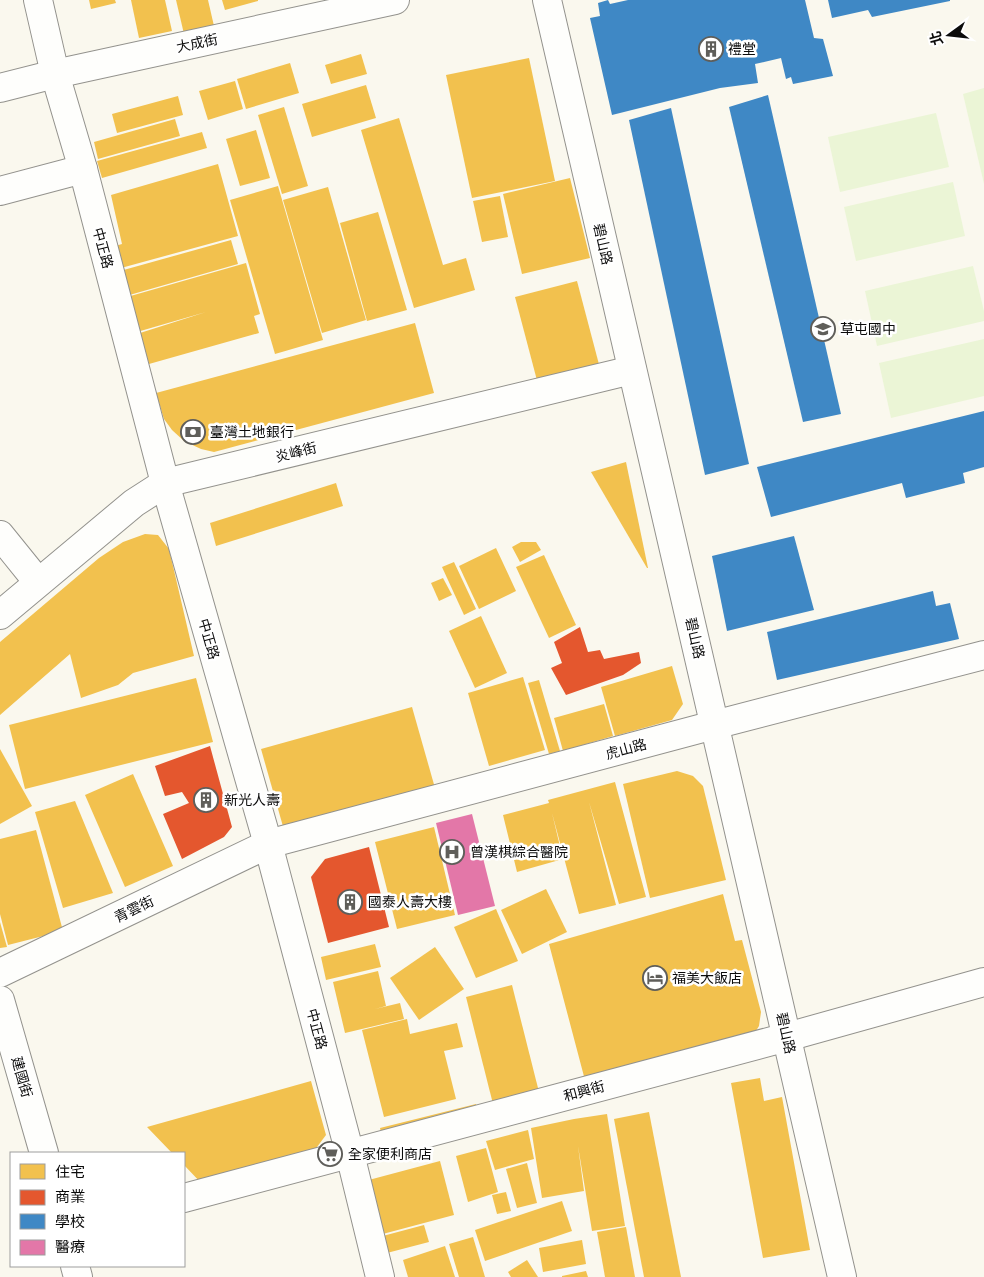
<svg xmlns="http://www.w3.org/2000/svg" width="984" height="1277" font-family="'Crimson Pro','Noto Sans TC',serif">
  <style>
    .pitch { fill: #ebf5d6 }
    .homes { fill: #f2c14e }
    .shops { fill: #e4572e }
    .schools { fill: #3f88c5 }
    .health { fill: #e377a8 }
    .lines { fill: none; stroke-linecap: round; stroke-linejoin: round }
    .minor-casing { stroke: #93928d; stroke-width: 30 }
    .minor { stroke: #fefefc; stroke-width: 28 }
    .labels { text-anchor: middle; dominant-baseline: central; stroke-width: 5; stroke-linejoin: round; paint-order: stroke }
    .street-label { font-size: 14px; fill: #0b0b0b; stroke: #fff }
    .poi-label { font-size: 14px; fill: #0b0b0b; stroke: #fff; text-anchor: start }
  </style>
  <rect width="100%" height="100%" fill="#faf8ee"/>
  <g class="pitch">
    <polygon points="984,88 984,184 963,94"/>
    <polygon points="936,113 949,167 840,192 828,137"/>
    <polygon points="953,182 965,236 856,261 844,207"/>
    <polygon points="973,266 984,311 984,321 877,346 865,291"/>
    <polygon points="984,339 984,396 891,418 879,363"/>
  </g>
  <g class="homes">
    <polygon points="89,0 115,0 116,3 91,9"/>
    <polygon points="131,0 165,0 172,31 139,38"/>
    <polygon points="176,0 208,0 214,26 184,34"/>
    <polygon points="222,0 258,0 258,1 225,10"/>
    <polygon points="361,54 367,74 331,84 325,65"/>
    <polygon points="529,58 555,181 472,198 446,75"/>
    <polygon points="290,63 299,93 246,109 237,79"/>
    <polygon points="235,81 243,109 208,120 199,91"/>
    <polygon points="366,85 376,118 312,137 302,104"/>
    <polygon points="178,96 183,115 117,133 112,114"/>
    <polygon points="284,107 308,186 282,194 258,115"/>
    <polygon points="399,118 443,265 466,258 475,290 414,308 361,130"/>
    <polygon points="175,119 180,136 98,159 94,142"/>
    <polygon points="256,130 270,178 240,186 226,139"/>
    <polygon points="202,132 207,148 102,178 97,161"/>
    <polygon points="218,164 238,236 121,268 115,246 122,244 111,195"/>
    <polygon points="570,178 590,258 522,274 503,194"/>
    <polygon points="278,186 323,340 275,354 230,200"/>
    <polygon points="328,187 366,320 322,333 283,200"/>
    <polygon points="500,196 508,237 482,242 473,201"/>
    <polygon points="378,212 407,310 367,321 340,223"/>
    <polygon points="231,240 238,264 126,296 120,271"/>
    <polygon points="246,263 260,314 254,316 259,333 149,364 140,333 206,312 137,332 127,297"/>
    <polygon points="577,281 601,372 539,388 515,297"/>
    <polygon points="415,323 434,393 214,452 201,449 184,441 172,430 164,419 156,393"/>
    <polygon points="626,462 648,568 647,568 591,472"/>
    <polygon points="336,483 343,506 216,546 210,523"/>
    <polygon points="145,534 158,535 169,549 194,656 133,673 118,685 81,698 70,654 0,715 0,642 99,558 123,542"/>
    <polygon points="521,542 536,542 541,550 520,562 512,547"/>
    <polygon points="496,548 516,591 479,609 459,566"/>
    <polygon points="544,555 576,625 549,638 516,567"/>
    <polygon points="454,562 476,609 464,615 442,567"/>
    <polygon points="443,578 452,595 439,601 431,583"/>
    <polygon points="481,616 507,673 475,688 449,631"/>
    <polygon points="672,666 683,704 672,720 615,736 601,687"/>
    <polygon points="523,677 545,750 489,766 468,693"/>
    <polygon points="196,678 213,742 25,789 9,725"/>
    <polygon points="539,680 560,751 549,754 528,683"/>
    <polygon points="604,704 613,736 563,751 554,718"/>
    <polygon points="412,707 435,788 284,830 261,749"/>
    <polygon points="0,749 32,806 0,824"/>
    <polygon points="677,771 693,776 703,786 726,880 650,898 623,784"/>
    <polygon points="133,774 173,866 125,887 85,795"/>
    <polygon points="615,782 646,897 619,904 589,802 616,905 579,914 552,813 563,859 517,872 503,815 549,803 548,800"/>
    <polygon points="75,801 113,893 63,908 35,812"/>
    <polygon points="434,827 455,915 397,929 375,842"/>
    <polygon points="36,830 63,931 8,945 0,914 0,839"/>
    <polygon points="546,889 567,932 522,954 501,910"/>
    <polygon points="723,894 735,941 742,940 761,1012 759,1026 754,1034 586,1084 549,944"/>
    <polygon points="496,909 518,961 476,978 454,927"/>
    <polygon points="0,922 7,947 0,948"/>
    <polygon points="375,944 381,967 326,980 321,957"/>
    <polygon points="435,947 464,989 419,1020 390,978"/>
    <polygon points="378,971 386,1006 375,1009 400,1003 404,1019 345,1033 333,982"/>
    <polygon points="512,985 539,1092 493,1104 466,997"/>
    <polygon points="407,1019 410,1034 457,1023 463,1047 444,1051 456,1099 384,1117 362,1030"/>
    <polygon points="760,1078 764,1101 782,1097 810,1250 763,1258 731,1083"/>
    <polygon points="311,1081 326,1135 311,1155 203,1185 184,1165 184,1153 172,1153 147,1127"/>
    <polygon points="476,1104 479,1117 383,1141 380,1128"/>
    <polygon points="649,1112 681,1277 644,1277 614,1119"/>
    <polygon points="607,1114 625,1226 592,1231 578,1146 584,1191 542,1198 531,1128 574,1119"/>
    <polygon points="528,1130 534,1159 495,1170 486,1141"/>
    <polygon points="486,1148 498,1192 468,1202 456,1156"/>
    <polygon points="440,1161 454,1215 379,1235 365,1181"/>
    <polygon points="527,1163 537,1203 517,1208 506,1169"/>
    <polygon points="506,1192 511,1211 497,1214 492,1195"/>
    <polygon points="562,1201 572,1231 485,1261 475,1230"/>
    <polygon points="424,1225 429,1242 383,1254 379,1237"/>
    <polygon points="626,1227 635,1277 605,1277 597,1232"/>
    <polygon points="473,1237 485,1277 459,1277 449,1244"/>
    <polygon points="582,1240 586,1264 543,1272 539,1248"/>
    <polygon points="445,1246 455,1277 408,1277 403,1260"/>
    <polygon points="527,1260 538,1277 511,1277 508,1272"/>
    <polygon points="586,1271 588,1277 562,1277 562,1276"/>
  </g>
  <g class="shops">
    <polygon points="580,627 588,652 600,650 604,659 639,652 641,663 623,675 566,695 551,668 562,663 554,642"/>
    <polygon points="210,746 232,827 224,837 182,859 163,814 189,803 182,792 165,796 155,766"/>
    <polygon points="369,847 389,927 328,943 311,877 325,859"/>
  </g>
  <g class="schools">
    <polygon points="608,0 610,4 628,0 805,0 814,38 823,39 833,76 793,84 791,77 786,79 781,58 755,64 758,83 720,88 612,115 590,18 600,16 598,3"/>
    <polygon points="828,0 950,0 950,1 872,17 868,10 832,18"/>
    <polygon points="768,95 841,414 803,422 729,107"/>
    <polygon points="671,108 749,464 705,475 629,120"/>
    <polygon points="984,411 984,467 963,473 965,483 906,498 902,483 771,517 757,467"/>
    <polygon points="794,536 814,610 727,631 712,556"/>
    <polygon points="933,591 936,606 950,603 959,639 777,680 767,632"/>
  </g>
  <polygon class="health" points="472,814 495,906 458,915 436,823"/>
  <g class="lines">
    <defs>
      <g id="minor">
        <polyline points="38,0 55,74 83,169 165,483 268,844 350,1154 380,1277"/>
        <polyline points="547,0 842,1277"/>
        <polyline points="0,88 55,74 395,0"/>
        <polyline points="0,191 83,169"/>
        <polyline points="0,535 38,582"/>
        <polyline points="0,615 134,503 165,483 632,370"/>
        <polyline points="0,973 268,844 714,725 984,655"/>
        <polyline points="0,1000 44,1153"/>
        <polyline points="184,1198 787,1037 984,982"/>
        <polyline points="75,1266 78,1277"/>
      </g>
    </defs>
    <use href="#minor" class="minor-casing"/>
    <use href="#minor" class="minor"/>
  </g>
  <defs>
    <symbol id="building-ring" viewBox="-11 -11 22 22"><circle r="9.5" fill="#fff" stroke="#5f5e5a" stroke-width="1.5"/><path d="M-4-6H4V6H1V3H-1V6H-4ZM-2.5-4.3h1.7v1.8h-1.7ZM.8-4.3h1.7v1.8H.8ZM-2.5-1h1.7V.8h-1.7ZM.8-1h1.7V.8H.8Z" fill="#5f5e5a"/></symbol>
    <symbol id="school-ring" viewBox="-11 -11 22 22"><circle r="9.5" fill="#fff" stroke="#5f5e5a" stroke-width="1.5"/><path d="M0-5L7-2L0 1L-7-2ZM-4 1L0 2.5L4 1V4Q0 6-4 4Z" fill="#5f5e5a"/></symbol>
    <symbol id="bank-ring" viewBox="-11 -11 22 22"><circle r="9.5" fill="#fff" stroke="#5f5e5a" stroke-width="1.5"/><path d="M-6-4H6V4H-6ZM0-2.3a2.3 2.3 0 1 0 0 4.6a2.3 2.3 0 1 0 0-4.6Z" fill="#5f5e5a"/></symbol>
    <symbol id="hospital-ring" viewBox="-11 -11 22 22"><circle r="9.5" fill="#fff" stroke="#5f5e5a" stroke-width="1.5"/><path d="M-5-5h3v3.5h4V-5h3V5h-3V1.5h-4V5h-3Z" fill="#5f5e5a"/></symbol>
    <symbol id="hotel-ring" viewBox="-11 -11 22 22"><circle r="9.5" fill="#fff" stroke="#5f5e5a" stroke-width="1.5"/><path d="M-6-4.5h1.5V1H6V5H4.5V3h-9V5H-6ZM-4 0a1.8 1.8 0 1 1 3.6 0ZM.5 0V-2.5h3Q6-2.5 6 0Z" fill="#5f5e5a"/></symbol>
    <symbol id="supermarket-ring" viewBox="-11 -11 22 22"><circle r="9.5" fill="#fff" stroke="#5f5e5a" stroke-width="1.5"/><path d="M-6-5.5h2.5l.6 2H6L4.5 2H-2.5L-4.4-4H-6ZM-1.5 3.2a1.3 1.3 0 1 0 .1 0ZM3 3.2a1.3 1.3 0 1 0 .1 0Z" fill="#5f5e5a"/></symbol>
  </defs>
  <g fill-rule="evenodd">
    <use href="#building-ring" x="697" y="35" width="28" height="28"/>
    <use href="#school-ring" x="809" y="315" width="28" height="28"/>
    <use href="#bank-ring" x="179" y="418" width="28" height="28"/>
    <use href="#building-ring" x="192" y="786" width="28" height="28"/>
    <use href="#hospital-ring" x="438" y="838" width="28" height="28"/>
    <use href="#building-ring" x="336" y="888" width="28" height="28"/>
    <use href="#hotel-ring" x="641" y="964" width="28" height="28"/>
    <use href="#supermarket-ring" x="316" y="1140" width="28" height="28"/>
  </g>
  <g class="labels">
    <g class="street-label">
      <text transform="translate(197 43) rotate(-12)">大成街</text>
      <text transform="translate(603 244) rotate(77)">碧山路</text>
      <text transform="translate(103 248) rotate(75)">中正路</text>
      <text transform="translate(296 452) rotate(-14)">炎峰街</text>
      <text transform="translate(695 638) rotate(77)">碧山路</text>
      <text transform="translate(209 639) rotate(74)">中正路</text>
      <text transform="translate(626 749) rotate(-15)">虎山路</text>
      <text transform="translate(134 909) rotate(-26)">青雲街</text>
      <text transform="translate(317 1029) rotate(75)">中正路</text>
      <text transform="translate(786 1033) rotate(77)">碧山路</text>
      <text transform="translate(22 1077) rotate(74)">建國街</text>
      <text transform="translate(584 1091) rotate(-15)">和興街</text>
    </g>
    <g class="poi-label">
      <text x="728" y="49">禮堂</text>
      <text x="840" y="329">草屯國中</text>
      <text x="210" y="432">臺灣土地銀行</text>
      <text x="224" y="800">新光人壽</text>
      <text x="470" y="852">曾漢棋綜合醫院</text>
      <text x="368" y="902">國泰人壽大樓</text>
      <text x="672" y="978">福美大飯店</text>
      <text x="348" y="1154">全家便利商店</text>
    </g>
  </g>
  <rect x="10" y="1152" width="175" height="115" fill="#ffffff" stroke="#9d9d9d"/>
  <rect x="20" y="1164" width="25" height="15" fill="#f2c14e" stroke="#9d9d9d"/>
  <text x="55" y="1177" font-size="15" fill="#0b0b0b">住宅</text>
  <rect x="20" y="1190" width="25" height="15" fill="#e4572e" stroke="#9d9d9d"/>
  <text x="55" y="1202" font-size="15" fill="#0b0b0b">商業</text>
  <rect x="20" y="1214" width="25" height="15" fill="#3f88c5" stroke="#9d9d9d"/>
  <text x="55" y="1227" font-size="15" fill="#0b0b0b">學校</text>
  <rect x="20" y="1240" width="25" height="15" fill="#e377a8" stroke="#9d9d9d"/>
  <text x="55" y="1252" font-size="15" fill="#0b0b0b">醫療</text>
  <g transform="translate(949 35) rotate(255)" stroke="#ffffff" stroke-width="4" paint-order="stroke">
  <path d="M0-4L9 19L0 12L-9 19Z" fill="#0b0b0b"/>
  <text y="-8" font-size="14" font-weight="bold" text-anchor="middle" fill="#0b0b0b">北</text>
  </g>
</svg>
